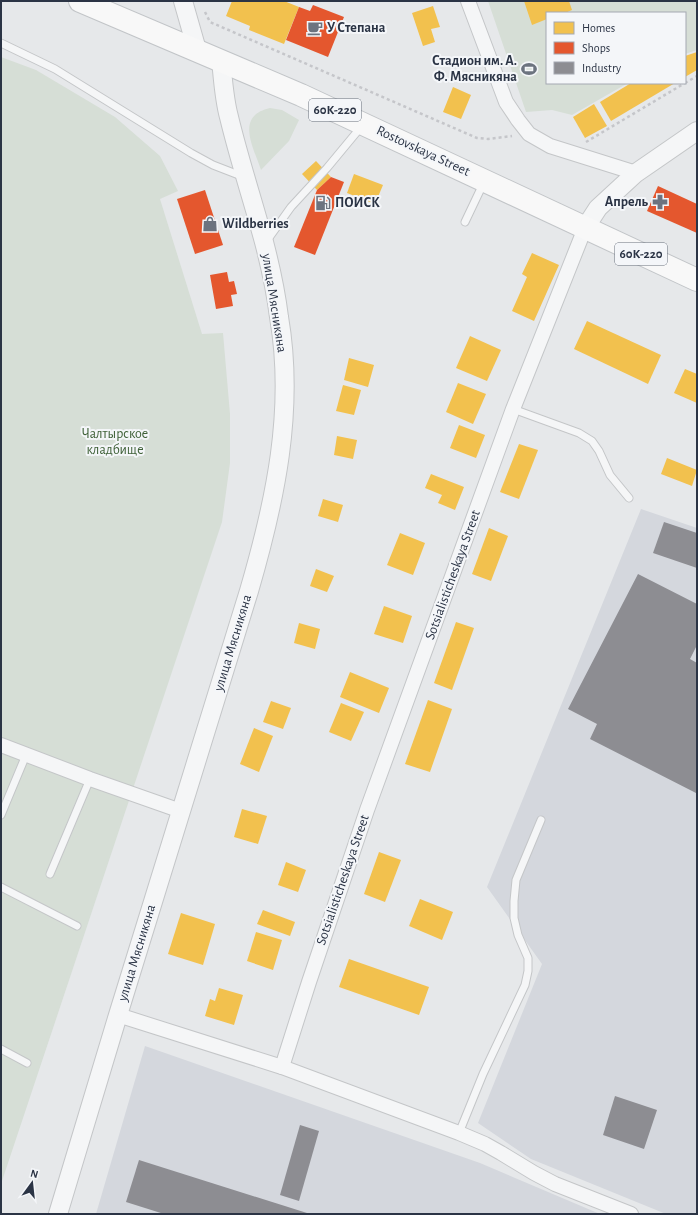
<svg xmlns="http://www.w3.org/2000/svg" width="698" height="1215" font-family="'Alegreya Sans',sans-serif">
  <style>
    .built { fill: #d4d7dd }
    .green { fill: #d6ded6 }
    .homes { fill: #f2c14e }
    .shops { fill: #e4572e }
    .industry { fill: #8d8d92 }
    .lines { fill: none; stroke-linecap: round; stroke-linejoin: round }
    .service-casing { stroke: #c4c6c8; stroke-width: 9 }
    .minor-casing { stroke: #c4c6c8; stroke-width: 16 }
    .tertiary-casing { stroke: #c4c6c8; stroke-width: 20 }
    .primary-casing { stroke: #c2c5c8; stroke-width: 24 }
    .path { stroke: #c5c6ca; stroke-width: 2.5; stroke-dasharray: 3 3; stroke-linecap: butt }
    .service { stroke: #f5f6f7; stroke-width: 7 }
    .minor { stroke: #f5f6f7; stroke-width: 14 }
    .tertiary { stroke: #f5f6f7; stroke-width: 18 }
    .primary { stroke: #f8f8f8; stroke-width: 22 }
    .labels { text-anchor: middle; dominant-baseline: central; stroke-width: 4; stroke-linejoin: round; paint-order: stroke }
    .shield { fill: #f4f6f9; stroke: #676e7b; stroke-width: 1 }
    .shield-label { font-size: 13px; font-weight: bold; fill: #2b3445 }
    .poi-label { font-size: 14px; font-weight: bold; fill: #2b3445; stroke: #f4f6f9; text-anchor: start }
    .street-label { font-size: 14px; fill: #2b3445; stroke: #f4f6f9 }
    .park-label { font-size: 14px; fill: #3f6138; stroke: #f4f6f9 }
  </style>
  <rect width="100%" height="100%" fill="#e6e8ea"/>
  <g class="built">
    <polygon points="641,509 697,528 697,1214 666,1214 531,1159 478,1123 542,964 487,887"/>
    <polygon points="145,1046 480,1163 600,1214 96,1214"/>
  </g>
  <g class="green">
    <polygon points="488,1 697,1 697,50 685,54 685,13 547,13 547,83 628,83 572,115 552,110 526,112"/>
    <polygon points="1,57 36,70 115,117 160,156 178,191 160,199 202,334 223,333 230,414 230,463 222,522 1,1184"/>
    <path d="M270,108L282,110L299,120L289,141L261,170C253,146 235,116 270,108Z"/>
  </g>
  <g class="homes">
    <polygon points="232,1 284,1 299,7 284,44 249,30 250,26 226,16"/>
    <polygon points="524,1 569,1 572,10 565,13 547,13 547,19 532,25"/>
    <polygon points="433,6 440,27 431,29 435,42 423,46 412,13"/>
    <polygon points="697,52 697,70 685,77 685,56"/>
    <polygon points="631,83 675,83 611,121 600,102"/>
    <polygon points="453,87 471,95 461,119 443,112"/>
    <polygon points="594,104 607,126 585,138 573,117"/>
    <polygon points="316,161 331,177 317,190 302,174"/>
    <polygon points="354,174 383,185 375,204 347,193"/>
    <polygon points="532,253 559,265 534,321 512,311 527,277 522,274"/>
    <polygon points="587,321 661,355 648,384 574,349"/>
    <polygon points="470,336 501,350 487,381 456,368"/>
    <polygon points="349,358 374,365 368,387 344,380"/>
    <polygon points="685,369 697,374 697,403 674,393"/>
    <polygon points="458,383 486,394 473,424 446,412"/>
    <polygon points="343,385 361,390 354,415 336,411"/>
    <polygon points="459,425 485,435 476,458 450,448"/>
    <polygon points="337,436 357,440 353,459 334,455"/>
    <polygon points="519,444 538,450 519,499 500,492"/>
    <polygon points="667,458 697,470 692,486 661,474"/>
    <polygon points="431,474 464,487 455,510 438,503 442,495 425,488"/>
    <polygon points="323,499 343,505 338,522 318,516"/>
    <polygon points="489,528 508,536 491,581 472,574"/>
    <polygon points="400,533 425,543 413,575 387,565"/>
    <polygon points="316,569 334,576 327,592 310,586"/>
    <polygon points="384,606 412,616 403,643 374,634"/>
    <polygon points="456,622 474,628 452,690 434,683"/>
    <polygon points="299,623 320,629 315,649 294,643"/>
    <polygon points="350,672 389,688 379,713 340,697"/>
    <polygon points="428,700 452,709 430,772 405,764"/>
    <polygon points="271,701 291,708 283,729 263,722"/>
    <polygon points="341,703 364,712 351,741 329,732"/>
    <polygon points="254,728 273,736 259,772 240,764"/>
    <polygon points="242,809 267,816 258,844 234,837"/>
    <polygon points="379,852 401,860 385,902 364,894"/>
    <polygon points="286,862 306,870 298,892 278,885"/>
    <polygon points="420,899 453,912 442,940 409,926"/>
    <polygon points="263,910 295,922 290,936 257,924"/>
    <polygon points="181,913 215,924 203,965 168,954"/>
    <polygon points="256,932 282,940 273,970 247,961"/>
    <polygon points="349,959 429,987 419,1015 339,987"/>
    <polygon points="219,988 243,995 234,1025 205,1016 210,999 215,1001"/>
  </g>
  <g class="shops">
    <polygon points="313,5 344,17 328,57 286,40 299,7 310,11"/>
    <polygon points="331,177 344,182 315,255 294,247 317,190"/>
    <polygon points="658,186 697,204 697,233 647,211"/>
    <polygon points="205,190 223,245 195,254 177,199"/>
    <polygon points="227,272 229,282 234,281 237,294 231,295 233,306 216,309 210,275"/>
  </g>
  <g class="industry">
    <polygon points="664,522 697,533 697,568 653,553"/>
    <polygon points="638,574 697,604 697,645 690,659 697,663 697,791 696,793 590,739 597,724 568,709"/>
    <polygon points="615,1096 657,1110 644,1149 603,1135"/>
    <polygon points="300,1125 319,1131 299,1201 280,1195"/>
    <polygon points="139,1160 307,1213 307,1214 164,1214 126,1202"/>
  </g>
  <g class="lines">
    <defs>
      <g id="service">
        <polyline points="1,43 55,69 191,153 213,165 244,177"/>
        <polyline points="465,222 484,182"/>
        <polyline points="266,242 291,207 327,168 361,127"/>
        <polyline points="513,409 579,433 592,441 599,451 610,475 629,498"/>
        <polyline points="1,815 26,755"/>
        <polyline points="50,874 90,779"/>
        <polyline points="1,887 77,926"/>
        <polyline points="1,1049 27,1063"/>
        <polyline points="459,1133 483,1074 525,985 528,971 528,958 518,935 514,918 514,901 516,880 541,820"/>
      </g>
      <g id="minor">
        <polyline points="468,1 506,102 518,120 529,134 550,146 636,173"/>
        <polyline points="1,745 90,779 181,811"/>
        <polyline points="118,1015 282,1067 459,1133 485,1144 501,1153 534,1173 555,1184 631,1214"/>
        <polyline points="282,1067 309,982 367,810 513,409 585,228"/>
      </g>
      <g id="tertiary">
        <polyline points="183,1 197,50"/>
        <polyline points="585,228 598,208 636,173 697,131"/>
        <path d="M58,1214L118,1015L249,591C275,502 295,410 279,317C276,293 270,265 264,242C253,201 239,159 229,117C224,99 223,79 221,60"/>
      </g>
      <polyline id="primary" points="80,1 301,95 697,280"/>
    </defs>
    <use href="#service" class="service-casing"/>
    <use href="#minor" class="minor-casing"/>
    <use href="#tertiary" class="tertiary-casing"/>
    <use href="#primary" class="primary-casing"/>
    <g class="path">
      <polyline points="205,12 210,22 477,138 488,139 512,136"/>
      <polyline points="685,83 697,76"/>
      <polyline points="586,142 685,83"/>
    </g>
    <use href="#service" class="service"/>
    <use href="#minor" class="minor"/>
    <use href="#tertiary" class="tertiary"/>
    <use href="#primary" class="primary"/>
  </g>
  <defs>
    <symbol id="cafe-bare" viewBox="-9 -9 18 18"><path d="M-5.5-4.5H6V0H3Q3 3.5 0 3.5H-2.5Q-5.5 3.5-5.5 0ZM3-3.2v2h1.7v-2ZM-6 4.5H4V6H-6Z" fill="#6c737f" stroke="#f4f6f9" stroke-width="2.5" paint-order="stroke"/></symbol>
    <symbol id="stadium-bare" viewBox="-9 -9 18 18"><path d="M0-5a6.5 5 0 1 0 0 10a6.5 5 0 1 0 0-10ZM-3.5-1.8h7v3.6h-7Z" fill="#6c737f" stroke="#f4f6f9" stroke-width="2.5" paint-order="stroke"/></symbol>
    <symbol id="pharmacy-bare" viewBox="-9 -9 18 18"><path d="M-2-6h4v4h4v4h-4v4h-4v-4h-4v-4h4Z" fill="#6c737f" stroke="#f4f6f9" stroke-width="2.5" paint-order="stroke"/></symbol>
    <symbol id="fuel-bare" viewBox="-9 -9 18 18"><path d="M-5.5-6h7V0h2V4h1.3V-2.5L3-4.5l.8-.8L6-3V5H2.5V1h-1V6h-7ZM-4.2-4.7v3.2H.2V-4.7Z" fill="#6c737f" stroke="#f4f6f9" stroke-width="2.5" paint-order="stroke"/></symbol>
    <symbol id="shop-bare" viewBox="-9 -9 18 18"><path d="M-5-2.5h2.3a2.7 3.5 0 0 1 5.4 0H5L5.5 6h-11ZM-1.5-2.5h3a1.5 2.3 0 0 0-3 0Z" fill="#6c737f" stroke="#f4f6f9" stroke-width="2.5" paint-order="stroke"/></symbol>
  </defs>
  <g fill-rule="evenodd">
    <use href="#cafe-bare" x="304" y="17" width="22" height="22"/>
    <use href="#stadium-bare" x="518" y="58" width="22" height="22"/>
    <use href="#pharmacy-bare" x="649" y="191" width="22" height="22"/>
    <use href="#fuel-bare" x="312" y="192" width="22" height="22"/>
    <use href="#shop-bare" x="199" y="213" width="22" height="22"/>
  </g>
  <g class="labels">
    <g class="shield">
      <rect x="309" y="99" width="52" height="22" rx="3"/>
      <rect x="615" y="243" width="52" height="22" rx="3"/>
    </g>
    <g class="shield-label">
      <text x="335" y="110">60К-220</text>
      <text x="641" y="254">60К-220</text>
    </g>
    <g class="poi-label">
      <text x="327" y="28">У Степана</text>
      <text x="517" y="61" text-anchor="end">Стадион им. А.<tspan x="517" dy="16">Ф. Мясникяна</tspan></text>
      <text x="648" y="202" text-anchor="end">Апрель</text>
      <text x="335" y="203">ПОИСК</text>
      <text x="222" y="224">Wildberries</text>
    </g>
    <g class="street-label">
      <text transform="translate(423 151) rotate(25)">Rostovskaya Street</text>
      <text transform="translate(274 303) rotate(81)">улица Мясникяна</text>
      <text transform="translate(453 575) rotate(-70)">Sotsialisticheskaya Street</text>
      <text transform="translate(233 643) rotate(-73)">улица Мясникяна</text>
      <text transform="translate(343 880) rotate(-71)">Sotsialisticheskaya Street</text>
      <text transform="translate(137 953) rotate(-73)">улица Мясникяна</text>
    </g>
    <g class="park-label">
      <text x="115" y="434">Чалтырское<tspan x="115" dy="16">кладбище</tspan></text>
    </g>
  </g>
  <rect width="698" height="1215" fill="none" stroke="#2b3445" stroke-width="4"/>
  <rect x="546" y="12" width="140" height="72" fill="#f4f6f9" stroke="#a4a8b1"/>
  <rect x="554" y="22" width="20" height="12" fill="#f2c14e" stroke="#a4a8b1"/>
  <text x="582" y="32" font-size="12" fill="#2b3445">Homes</text>
  <rect x="554" y="42" width="20" height="12" fill="#e4572e" stroke="#a4a8b1"/>
  <text x="582" y="52" font-size="12" fill="#2b3445">Shops</text>
  <rect x="554" y="62" width="20" height="12" fill="#8d8d92" stroke="#a4a8b1"/>
  <text x="582" y="72" font-size="12" fill="#2b3445">Industry</text>
  <g transform="translate(32 1183) rotate(15)" stroke="#f4f6f9" stroke-width="3" paint-order="stroke">
  <path d="M0-3L7 15L0 10L-7 15Z" fill="#2b3445"/>
  <text y="-6" font-size="11" font-weight="bold" text-anchor="middle" fill="#2b3445">N</text>
  </g>
</svg>
